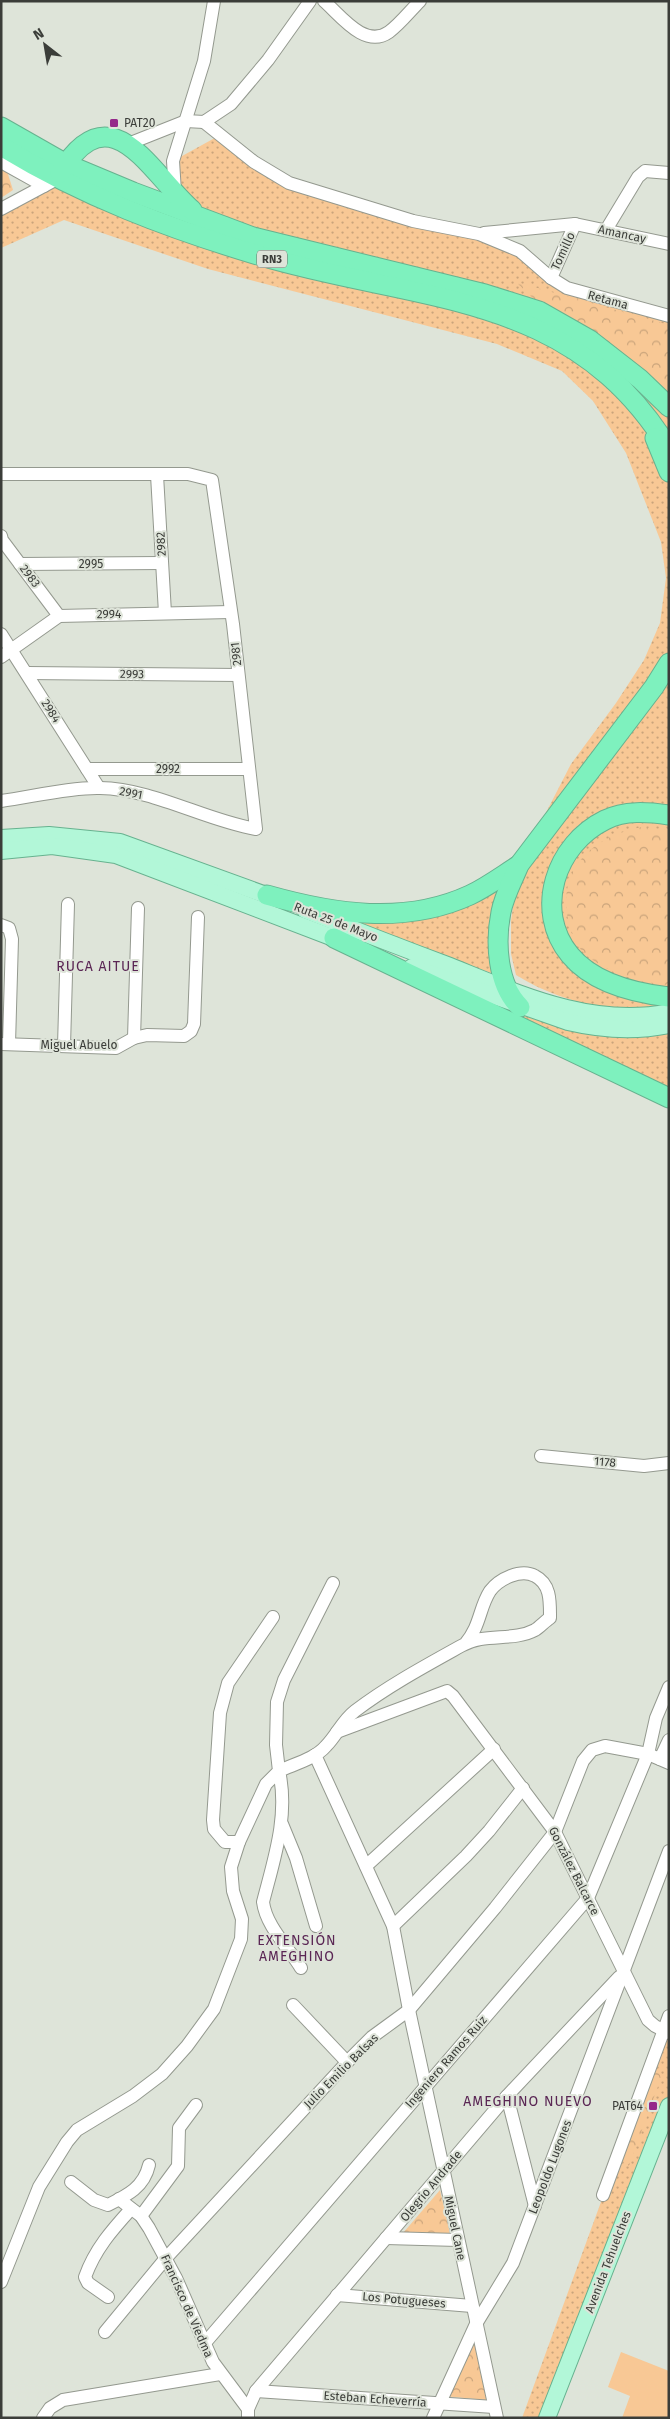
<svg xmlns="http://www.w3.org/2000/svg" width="670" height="2419" font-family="'Fira Sans',sans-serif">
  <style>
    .grass { fill: url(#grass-dots) }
    .park { fill: url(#park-crowns) }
    .pitch { fill: #f8c895 }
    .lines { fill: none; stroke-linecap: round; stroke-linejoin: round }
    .minor-casing { stroke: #94998f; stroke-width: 14 }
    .major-casing { stroke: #67b28f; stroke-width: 18 }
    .highway-casing { stroke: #67b28f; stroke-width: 21 }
    .minor { stroke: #fff; stroke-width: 12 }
    .major { stroke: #b2f7d8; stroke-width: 16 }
    .highway { stroke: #7ef1be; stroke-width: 19 }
    .poi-dot { fill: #95288a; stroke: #dee4d9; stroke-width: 2 }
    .labels { text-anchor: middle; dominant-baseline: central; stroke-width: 4; stroke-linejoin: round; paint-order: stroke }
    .shield { fill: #dee4d9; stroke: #6c6f69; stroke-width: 1 }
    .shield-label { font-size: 11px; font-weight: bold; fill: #3b3d39 }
    .poi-label { font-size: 12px; fill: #3b3d39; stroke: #dee4d9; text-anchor: start }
    .street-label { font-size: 12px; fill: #3b3d39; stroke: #dee4d9 }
    .neighbourhood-label { font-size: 14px; letter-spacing: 1px; fill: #5a2654; stroke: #dee4d9 }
  </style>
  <defs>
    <pattern id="grass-dots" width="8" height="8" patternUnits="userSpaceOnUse" patternTransform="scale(1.25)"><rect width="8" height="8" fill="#f8c895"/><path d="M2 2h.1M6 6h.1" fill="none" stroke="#caa47b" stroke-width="1.8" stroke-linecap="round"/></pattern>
    <pattern id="park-crowns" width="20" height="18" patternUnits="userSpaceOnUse" patternTransform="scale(1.25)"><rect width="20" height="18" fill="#f8c895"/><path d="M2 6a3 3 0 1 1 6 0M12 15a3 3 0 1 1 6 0" fill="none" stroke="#caa47b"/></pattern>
  </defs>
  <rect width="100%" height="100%" fill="#dee4d9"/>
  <g class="grass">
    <path d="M222,134L272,173L502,242L551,278L669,316V1007C649,1007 627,1010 607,1008C575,1003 543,992 516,975L511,954V921L519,865L571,764L616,703L644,660L660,623L666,578L661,542L626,453L593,401L562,371L497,344L208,269L64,220L1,248V209L44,186L175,194L173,161Z"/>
    <polygon points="505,881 497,975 335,918 361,919"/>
    <path d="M414,973C489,1001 589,1053 669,1033V1094Z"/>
    <polygon points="669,2016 669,2106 547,2418 522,2418"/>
  </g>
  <g class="park">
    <polygon points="1,168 7,171 13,190 1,198"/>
    <polygon points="516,282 669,325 669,394 537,302"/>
    <path d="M642,827L669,830V985C638,982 608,974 584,953C575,944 571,930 568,919C557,867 595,836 642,827Z"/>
    <polygon points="651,2071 659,2072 661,2078 629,2166 619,2155"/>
    <polygon points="440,2190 450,2234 403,2233"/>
    <polygon points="474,2338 487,2400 443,2396"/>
  </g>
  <polygon class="pitch" points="621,2352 669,2371 669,2418 622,2418 630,2396 608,2387"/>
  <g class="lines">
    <defs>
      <g id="minor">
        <path d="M324,1C341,16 365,49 389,32C400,24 410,11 420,1"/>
        <polyline points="204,122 254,162 289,183 413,221 479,234 520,251 551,278 567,288 669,316"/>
        <polyline points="128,144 186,121 204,122 231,104 268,60 310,1"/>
        <polyline points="1,162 44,186"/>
        <polyline points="175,192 173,161 204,61 214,1"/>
        <polyline points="1,209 57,179"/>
        <polyline points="606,230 638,177 645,171 669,173"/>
        <polyline points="484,233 575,224 669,244"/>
        <polyline points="551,278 575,224"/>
        <path d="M1,474H188L212,480L233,624L256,829C204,820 154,789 100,788C71,787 31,797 1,801"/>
        <polyline points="157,475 165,613"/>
        <polyline points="1,536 2,540 59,616"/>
        <polyline points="20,564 162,563"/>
        <polyline points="1,634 99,788"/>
        <polyline points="1,657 59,616 230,612"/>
        <polyline points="27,673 238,675"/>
        <polyline points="87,769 248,769"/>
        <polyline points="1,925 9,928 12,939 9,1044"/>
        <polyline points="134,1038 138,908"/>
        <polyline points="1,1044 116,1048 134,1038 147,1035 184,1036 191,1031 194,1024 198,917"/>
        <polyline points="64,1046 68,904"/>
        <polyline points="541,1456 644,1466 669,1463"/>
        <polyline points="273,1617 228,1683 220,1713 213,1820 214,1829 225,1842 239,1842 266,1784 279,1771 276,1745 277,1702 284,1680 333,1583"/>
        <polyline points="337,1732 447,1691 453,1696 555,1832 648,2020 655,2026 669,2033"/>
        <polyline points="315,1755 393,1926 409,2010 497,2418"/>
        <polyline points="660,1759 669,1740"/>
        <polyline points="282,1824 296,1858 316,1926"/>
        <polyline points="366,1866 494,1749"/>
        <polyline points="393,1926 466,1856 489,1831 523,1788"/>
        <path d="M301,1968C288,1947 266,1926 263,1902C274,1859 289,1816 279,1771C294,1764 315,1759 326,1746C337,1735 342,1721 355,1711C388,1686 425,1666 461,1646C485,1632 512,1642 535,1630C540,1627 545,1621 550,1618C550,1602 551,1584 535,1576C521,1568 499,1579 490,1591C479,1608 481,1625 465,1644"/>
        <polyline points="293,2005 347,2062"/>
        <polyline points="507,2096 535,2206"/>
        <path d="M71,2182L94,2200L108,2205C128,2195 144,2187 149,2165"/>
        <polyline points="603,2195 669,2016"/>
        <polyline points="119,2199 141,2216 149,2228 176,2278 213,2362 248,2409 248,2418"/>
        <polyline points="141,2216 178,2166 179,2128 196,2105"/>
        <polyline points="386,2238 458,2240"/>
        <polyline points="1,2282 39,2187 67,2142 77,2130 133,2096 162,2074 187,2046 214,2009 241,1939 242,1919 233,1891 231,1867 239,1842"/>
        <polyline points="337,2295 472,2306"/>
        <path d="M108,2297L88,2283L85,2277C95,2249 112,2230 131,2209"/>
        <polyline points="105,2332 166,2258 352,2057 372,2037 409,2010 495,1908 555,1832 583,1761 592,1750 605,1746 648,1754 669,1763"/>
        <polyline points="204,2344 588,1898 648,1754 656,1718 669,1687"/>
        <polyline points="256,2391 494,2407"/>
        <polyline points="248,2409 256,2391 507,2096 619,1977"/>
        <polyline points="43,2418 50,2408 63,2400 220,2374"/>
        <polyline points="433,2418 476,2324 513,2263 669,1851"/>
      </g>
      <g id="major">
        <polyline points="1,838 49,835 120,842 277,899"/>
        <polyline points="1,851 52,846 116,855 344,942"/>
        <path d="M305,910C353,929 402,948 450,966C520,994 592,1028 669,1012"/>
        <path d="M412,967L568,1022C602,1030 635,1032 669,1025"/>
        <polyline points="547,2418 669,2106"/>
      </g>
      <g id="highway">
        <polyline points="1,127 66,164 133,192 253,237 485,294 539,311 590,340 640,379 669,407"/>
        <path d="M1,146C82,196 170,229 261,256C419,303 572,290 669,449"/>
        <path d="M60,173C111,89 150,173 192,210"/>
        <polyline points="655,438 669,472"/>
        <path d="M669,815C648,812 625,810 605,820C556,844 533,910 570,955C593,983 634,993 669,997"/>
        <path d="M267,895C334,914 405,925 470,895C487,887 503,875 519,865"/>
        <polyline points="334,938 669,1098"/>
        <path d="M520,1007C497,985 495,942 501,912C504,896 513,880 519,865L654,687L669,663"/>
      </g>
    </defs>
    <use href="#minor" class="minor-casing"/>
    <use href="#major" class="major-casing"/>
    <use href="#highway" class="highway-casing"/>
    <use href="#minor" class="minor"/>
    <use href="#major" class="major"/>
    <use href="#highway" class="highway"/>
  </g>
  <g class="poi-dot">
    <rect x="109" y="118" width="10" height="10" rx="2.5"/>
    <rect x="648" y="2101" width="10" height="10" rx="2.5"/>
  </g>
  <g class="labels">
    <rect class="shield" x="257" y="250.5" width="30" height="17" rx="4"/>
    <g class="shield-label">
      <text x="272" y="259">RN3</text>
    </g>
    <g class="poi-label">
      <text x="124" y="123">PAT20</text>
      <text x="643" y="2106" text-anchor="end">PAT64</text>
    </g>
    <g class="street-label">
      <text transform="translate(622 234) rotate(12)">Amancay</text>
      <text transform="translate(563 251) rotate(-65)">Tomillo</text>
      <text transform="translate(608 300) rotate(15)">Retama</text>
      <text transform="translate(161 544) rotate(-93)">2982</text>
      <text x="91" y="564">2995</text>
      <text transform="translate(30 576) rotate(53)">2983</text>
      <text transform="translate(109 614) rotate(-1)">2994</text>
      <text transform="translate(236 654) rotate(-96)">2981</text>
      <text transform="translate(132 674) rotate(1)">2993</text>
      <text transform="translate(51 711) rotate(58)">2984</text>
      <text x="168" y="769">2992</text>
      <text transform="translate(131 793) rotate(11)">2991</text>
      <text transform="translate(336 922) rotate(21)">Ruta 25 de Mayo</text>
      <text x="79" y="1045">Miguel Abuelo</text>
      <text transform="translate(605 1462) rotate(5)">1178</text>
      <text transform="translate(574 1871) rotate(63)">González Balcarce</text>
      <text transform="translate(446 2062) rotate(-49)">Ingeniero Ramos Ruiz</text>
      <text transform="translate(341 2071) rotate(-45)">Julio Emilio Balsas</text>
      <text transform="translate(550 2167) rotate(-69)">Leopoldo Lugones</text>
      <text transform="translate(431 2186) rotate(-50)">Olegrio Andrade</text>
      <text transform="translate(455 2228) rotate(78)">Miguel Cane</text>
      <text transform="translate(608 2262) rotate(-69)">Avenida Tehuelches</text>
      <text transform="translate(404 2300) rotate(5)">Los Potugueses</text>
      <text transform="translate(187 2306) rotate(66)">Francisco de Viedma</text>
      <text transform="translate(375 2399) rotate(4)">Esteban Echeverría</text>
    </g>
    <g class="neighbourhood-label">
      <text x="98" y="966">RUCA AITUE</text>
      <text x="297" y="1940">EXTENSIÓN<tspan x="297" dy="16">AMEGHINO</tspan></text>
      <text x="528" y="2101">AMEGHINO NUEVO</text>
    </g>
  </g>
  <rect width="670" height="2419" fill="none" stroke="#3b3d39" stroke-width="5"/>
  <g transform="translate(45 45) rotate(329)" stroke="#dee4d9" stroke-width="4" paint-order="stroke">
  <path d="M0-4L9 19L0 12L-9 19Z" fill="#3b3d39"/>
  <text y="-8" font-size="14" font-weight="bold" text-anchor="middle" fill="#3b3d39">N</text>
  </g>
</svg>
